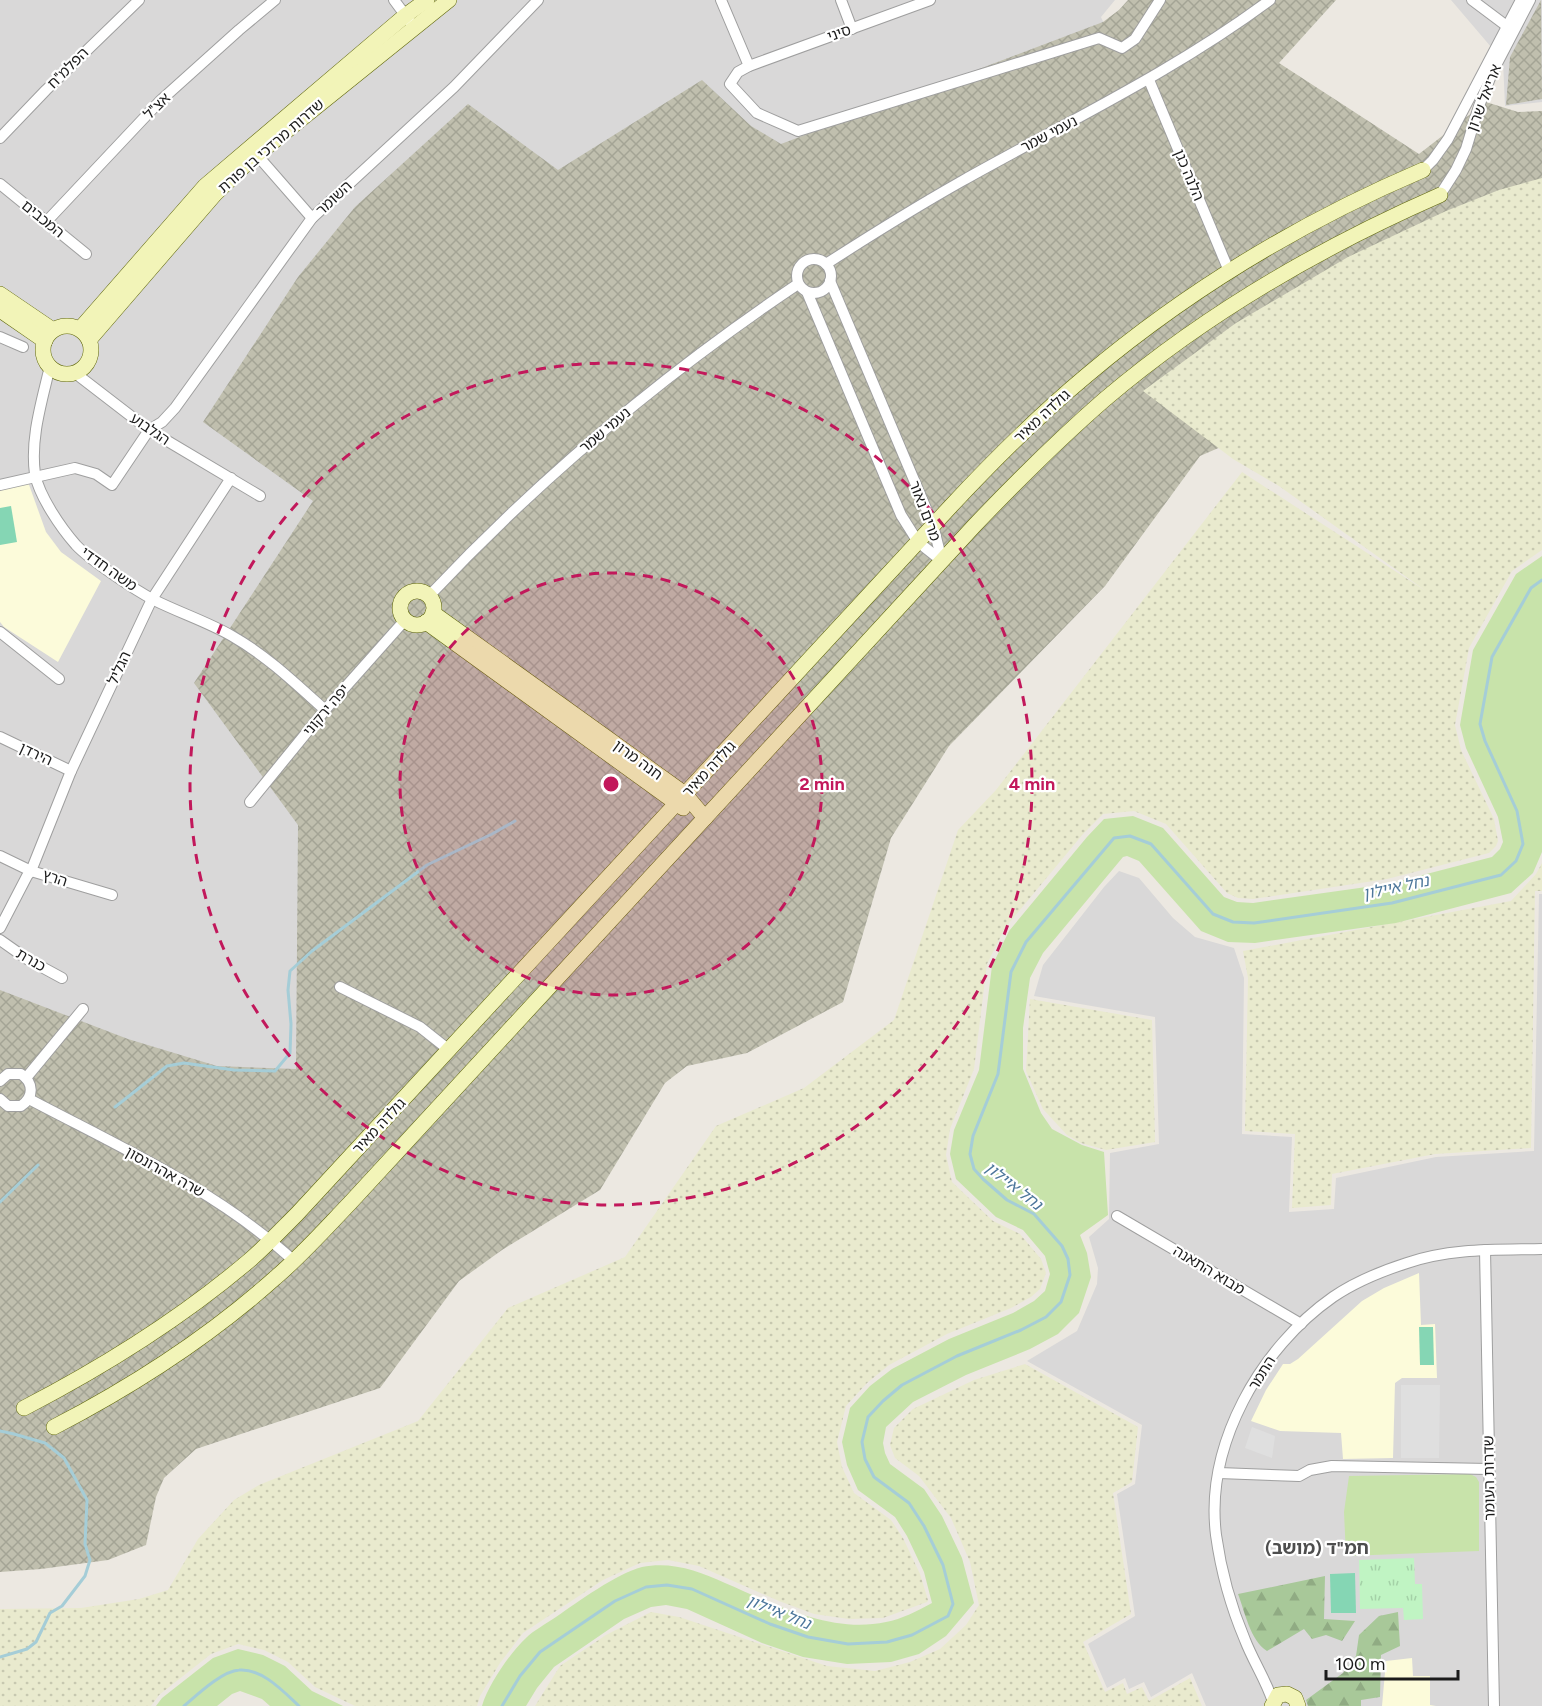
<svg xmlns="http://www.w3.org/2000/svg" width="1542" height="1706" font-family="Figtree,'Noto Sans Hebrew',sans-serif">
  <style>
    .residential { fill: #d9d8d8 }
    .education { fill: #fcfbda }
    .construction { fill: url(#construction-cross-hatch) }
    .farmland { fill: url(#farmland-dots) }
    .grass { fill: #c8e3aa }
    .forest { fill: url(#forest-firs) }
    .park { fill: url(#park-tufts) }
    .pitch { fill: #85d6b4 }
    .parking { fill: #dfdfdf }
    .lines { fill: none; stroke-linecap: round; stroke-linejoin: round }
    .stream { stroke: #a5cdd7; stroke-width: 3 }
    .street-casing { stroke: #9f9f9f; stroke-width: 12 }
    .secondary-casing { stroke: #61680d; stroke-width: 16 }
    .street { stroke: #fff; stroke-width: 10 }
    .secondary { stroke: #f2f4b8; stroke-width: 15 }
    .ring { fill: none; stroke: #c2185b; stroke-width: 3; stroke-dasharray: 10 8 }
    .labels { text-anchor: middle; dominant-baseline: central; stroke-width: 4.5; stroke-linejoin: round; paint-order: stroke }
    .street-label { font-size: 15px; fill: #1b1b1b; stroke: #fff }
    .water-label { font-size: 16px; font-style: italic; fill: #4d779b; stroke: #fff }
    .quarter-label { font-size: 18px; font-weight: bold; fill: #4e4e4e; stroke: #fff }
    .centre { fill: #c2185b; stroke: #fff; stroke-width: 3 }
    .ring-label { font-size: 18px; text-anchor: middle; font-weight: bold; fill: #c2185b; stroke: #fff; stroke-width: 4.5; stroke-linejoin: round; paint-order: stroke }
  </style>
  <defs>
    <pattern id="construction-cross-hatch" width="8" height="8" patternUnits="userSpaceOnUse" patternTransform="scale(1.5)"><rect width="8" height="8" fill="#c0bfae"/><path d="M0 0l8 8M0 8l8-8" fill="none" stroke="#a4a495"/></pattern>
    <pattern id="farmland-dots" width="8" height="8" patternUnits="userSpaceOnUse" patternTransform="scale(1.5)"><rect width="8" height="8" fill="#e9eace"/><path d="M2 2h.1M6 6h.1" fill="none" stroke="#c7c8b0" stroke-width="1.8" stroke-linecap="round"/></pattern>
    <pattern id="forest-firs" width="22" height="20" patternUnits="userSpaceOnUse" patternTransform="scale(1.5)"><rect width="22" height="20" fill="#a8c899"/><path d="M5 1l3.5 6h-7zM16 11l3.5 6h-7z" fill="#90ab83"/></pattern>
    <pattern id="park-tufts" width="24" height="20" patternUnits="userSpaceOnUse" patternTransform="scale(1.5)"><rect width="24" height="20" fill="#c0f4c3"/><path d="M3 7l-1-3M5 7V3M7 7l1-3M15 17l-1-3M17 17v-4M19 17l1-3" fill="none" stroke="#a4d1a7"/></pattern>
  </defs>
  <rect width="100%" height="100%" fill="#ece8e1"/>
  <g class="residential">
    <polygon points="0,0 1115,0 1101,17 1233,316 0,1474"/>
    <polygon points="1451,0 1542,0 1542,102 1505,106 1503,61"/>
    <polygon points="1119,871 1139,878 1173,918 1195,937 1234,948 1244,978 1242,1134 1292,1137 1289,1212 1334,1209 1336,1178 1436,1157 1534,1151 1539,894 1542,894 1542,1706 1206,1706 1192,1673 1151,1697 1144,1682 1129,1689 1125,1678 1107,1688 1088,1644 1135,1616 1117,1494 1135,1484 1142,1425 1027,1361 1077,1331 1097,1284 1098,1268 1089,1237 1109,1219 1110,1153 1159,1144 1155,1017 1034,996 1043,965 1104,887"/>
  </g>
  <g class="education">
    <polygon points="28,482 46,532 61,552 101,581 58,662 4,627 0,622 0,487"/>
    <polygon points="1419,1273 1421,1325 1435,1324 1437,1378 1402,1378 1395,1383 1393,1458 1343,1459 1341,1433 1280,1431 1251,1421 1266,1390 1283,1364 1290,1364 1298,1359 1362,1301 1384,1288"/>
    <polygon points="1412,1658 1413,1676 1430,1676 1430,1705 1436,1706 1382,1706 1386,1661"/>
  </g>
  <g class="construction">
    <polygon points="1128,0 1336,0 1279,63 1419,154 1486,102 1518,112 1542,111 1542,227 1269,426 1200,456 1105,586 949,746 891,838 843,1002 747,1053 687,1066 665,1083 600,1190 502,1250 459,1281 380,1388 196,1449 164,1478 156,1497 146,1545 108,1560 41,1569 0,1572 0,990 128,1039 217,1066 296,1069 298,825 194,683 313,501 203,422 298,277 355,207 468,104 558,170 702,80 751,126 781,144 1103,22 1119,10"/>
    <polygon points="1541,0 1542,99 1506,105 1510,57"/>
  </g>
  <g class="farmland">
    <polygon points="1542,178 1542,550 1512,571 1469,648 1455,725 1461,750 1494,819 1498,841 1496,846 1489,853 1387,879 1253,899 1238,898 1227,893 1166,824 1134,811 1103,814 1083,834 1005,928 987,964 974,1069 950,1129 946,1155 952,1182 993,1221 1020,1234 1041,1259 1046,1273 1040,1289 1031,1297 1011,1308 947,1334 889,1365 867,1383 846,1406 837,1442 842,1467 854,1493 891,1520 903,1538 920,1574 928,1600 927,1602 883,1618 849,1619 814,1614 779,1601 699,1566 668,1560 640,1563 603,1580 523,1633 500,1663 480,1696 477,1706 355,1706 315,1687 288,1662 264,1650 238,1644 211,1654 159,1695 151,1706 0,1706 0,1609 81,1608 139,1599 168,1590 198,1539 234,1500 259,1485 418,1421 508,1308 625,1257 716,1126 804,1088 894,1020 958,830 996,790 1242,472 1426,591 1279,486 1233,459 1143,391 1236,323 1348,257 1446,211 1499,190"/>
    <polygon points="1542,863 1542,891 1535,891 1531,1148 1435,1154 1332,1174 1331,1205 1292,1208 1295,1134 1245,1131 1248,978 1243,951 1511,901 1536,874"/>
    <polygon points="1030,999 1152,1020 1155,1142 1106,1150 1081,1143 1067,1135 1043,1109 1026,1071"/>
    <polygon points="1025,1364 1138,1427 1132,1482 1113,1493 1131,1614 1083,1642 1105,1692 1123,1683 1127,1694 1142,1687 1149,1701 1190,1678 1202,1706 535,1706 560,1666 606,1635 651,1612 679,1617 827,1666 875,1671 910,1662 940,1649 966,1625 979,1605 970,1562 951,1518 919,1476 895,1458 890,1445 894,1428 913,1409 974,1380"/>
  </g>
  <g class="grass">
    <path d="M1542,556V852L1533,873L1511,893L1396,923L1255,943L1228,942L1201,931L1139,861L1127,856L1123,857L1043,953L1030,978L1023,1028V1069L1041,1113L1052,1129L1082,1145L1104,1152L1108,1215L1080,1235L1087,1253L1091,1277L1079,1313L1058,1334L1030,1349L966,1375L913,1402L886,1427L883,1443L885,1453L890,1464L924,1489L942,1516L962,1558L974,1603L946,1636L919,1654L891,1662L847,1664L803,1657L762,1643L687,1609L666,1605L651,1607L624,1619L554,1667L537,1688L526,1706H482C488,1685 510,1653 526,1638C534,1630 546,1624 556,1617C579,1601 616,1574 642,1567C671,1561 699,1571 725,1583C774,1604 831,1634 886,1622C902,1619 917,1611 932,1603L924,1572L907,1536L895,1517L858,1490L847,1465L842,1442L850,1408L870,1386L892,1369L949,1339L1013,1313L1034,1301L1045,1291L1050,1274L1045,1256L1023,1230L996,1217L956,1179L950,1154L954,1130L979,1070L992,966L1009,931L1087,837L1104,819L1133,816L1163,828L1224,897L1237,902L1253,903L1388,884L1492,857L1500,849L1503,842L1498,817L1466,748L1460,725L1473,650L1516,574Z"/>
    <polygon points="1470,1474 1476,1477 1479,1482 1479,1551 1346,1556 1344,1512 1349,1476"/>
    <polygon points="238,1649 263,1655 285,1666 312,1691 343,1706 270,1706 262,1699 240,1691 232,1694 217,1706 156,1706 162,1698 213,1658"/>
  </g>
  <g class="forest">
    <path d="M1325,1576L1324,1619L1355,1621L1342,1641L1326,1635L1312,1639L1304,1629L1267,1651C1250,1640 1245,1612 1238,1594Z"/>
    <polygon points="1398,1612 1400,1646 1381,1655 1380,1697 1361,1700 1361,1706 1308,1706 1306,1700 1343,1673 1356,1656 1359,1635 1379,1616"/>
  </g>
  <polygon class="park" points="1414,1558 1415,1584 1422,1584 1423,1619 1404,1620 1403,1608 1360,1609 1359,1560"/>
  <g class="pitch">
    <polygon points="11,506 17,542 0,545 0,508"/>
    <polygon points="1419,1327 1433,1327 1434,1365 1420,1365"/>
    <polygon points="1355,1573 1356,1613 1331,1613 1330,1574"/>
  </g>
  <g class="parking">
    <polygon points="1401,1385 1440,1385 1439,1458 1401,1458"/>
    <polygon points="1252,1427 1275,1436 1272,1458 1245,1448"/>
  </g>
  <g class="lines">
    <g class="stream">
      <polyline points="115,1107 167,1066 184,1063 234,1070 275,1071 290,1053 291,1024 288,990 290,971 312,951 427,865 492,834 515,821"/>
      <polyline points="0,1202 38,1165"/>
      <polyline points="0,1431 14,1434 45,1443 64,1458 87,1500 85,1544 90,1560 85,1576 62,1606 50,1613 36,1642 27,1649 0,1657"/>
      <path d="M184,1706C197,1695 222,1671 239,1670C262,1668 284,1692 299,1706"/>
      <polyline points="502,1706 520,1676 540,1652 615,1601 646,1587 667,1585 692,1589 770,1624 808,1637 848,1644 887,1642 912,1635 948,1616 953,1604 943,1565 924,1526 909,1503 874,1477 865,1459 862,1442 868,1417 883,1401 902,1385 957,1356 1021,1330 1046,1317 1061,1302 1070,1275 1068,1259 1062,1246 1034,1214 1007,1200 983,1179 974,1169 970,1154 973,1136 998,1074 1011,972 1026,942 1114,838 1130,836 1151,844 1213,914 1233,922 1254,923 1392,903 1501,875 1516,861 1523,844 1517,811 1485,741 1480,724 1492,657 1531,588 1542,580"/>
    </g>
    <defs>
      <g id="street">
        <polyline points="394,0 414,27"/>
        <polyline points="721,0 749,66"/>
        <polyline points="841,0 852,29"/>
        <polyline points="930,0 749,66 738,72 730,84 757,113 798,131 1099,38 1122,48 1135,39 1160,0"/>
        <polyline points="1472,0 1512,30"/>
        <polyline points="1149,80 1229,271"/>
        <polyline points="0,138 46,90 139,0"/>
        <polyline points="257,155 312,218"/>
        <polyline points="1423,170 1433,160 1448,139 1521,0"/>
        <polyline points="0,184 86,254"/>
        <polyline points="1440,195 1456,170 1466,149 1479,106 1492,73 1530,0"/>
        <polyline points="47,221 160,101 239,30 275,0"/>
        <circle cx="814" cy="276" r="17"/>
        <path d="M826,264C871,235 916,207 962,181C1067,122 1173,72 1270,0"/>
        <polyline points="830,281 933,525 942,561"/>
        <polyline points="807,292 901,515 918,542 942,561"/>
        <polyline points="0,337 23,347"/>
        <path d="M50,366C42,401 30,438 35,474C39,496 61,528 76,545C90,560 135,590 154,600C180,613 208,622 232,636C267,656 295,683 325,710"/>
        <polyline points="75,373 149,430 260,496"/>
        <polyline points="0,485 75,468 96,474 112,485 149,430 162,422 175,408 312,218 454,87 538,0"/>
        <path d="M429,596C540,478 664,374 798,284"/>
        <polyline points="0,632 59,679"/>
        <polyline points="0,737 71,771"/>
        <polyline points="250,802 325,710 405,620"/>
        <polyline points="0,856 31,871 112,895"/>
        <polyline points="0,928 27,876 31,871 71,771 152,599 231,478"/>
        <polyline points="0,940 27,959 62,978"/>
        <polyline points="340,987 420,1027 449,1050"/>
        <polyline points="26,1078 83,1009"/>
        <path d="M0,1081L8,1074H21C34,1083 34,1097 21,1106H8L0,1099"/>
        <path d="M29,1099C120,1147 216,1190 293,1260"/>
        <polyline points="1117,1216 1301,1324"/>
        <polyline points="1485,1250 1494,1706"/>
        <polyline points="1219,1473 1299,1476 1310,1470 1332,1466 1489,1469"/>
        <path d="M1273,1702C1266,1680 1253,1661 1245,1640C1231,1607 1221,1571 1216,1535C1205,1445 1260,1348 1333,1297C1355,1282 1382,1271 1407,1263C1451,1248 1496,1250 1542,1249"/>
      </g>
      <g id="secondary">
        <polyline points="0,294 53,330"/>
        <polyline points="0,310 45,341"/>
        <circle cx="67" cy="350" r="24"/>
        <polyline points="80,329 205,186 406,15 427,0"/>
        <polyline points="89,340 215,194 249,161 449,0"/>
        <circle cx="417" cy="608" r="17"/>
        <polyline points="433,613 685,794 705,818"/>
        <polyline points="426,622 683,808"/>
        <path d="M24,1408C105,1366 182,1318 251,1259C267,1245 282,1229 297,1214L951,506C994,460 1038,416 1086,376C1188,290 1301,222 1423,170"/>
        <path d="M54,1427C133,1386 209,1337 275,1278C302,1255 326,1228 350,1203L974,526C1015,483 1058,440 1104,400C1204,315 1319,248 1440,195"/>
        <polyline points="1272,1706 1278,1695 1287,1694 1295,1698 1298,1706"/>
      </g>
    </defs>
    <use href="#street" class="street-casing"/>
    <use href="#secondary" class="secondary-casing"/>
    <use href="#street" class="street"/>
    <use href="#secondary" class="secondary"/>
  </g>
  <circle cx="611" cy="784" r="211" fill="#c2185b" fill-opacity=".12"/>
  <g class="ring">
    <circle cx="611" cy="784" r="211"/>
    <circle cx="611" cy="784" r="421"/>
  </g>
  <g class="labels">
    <g class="street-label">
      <text transform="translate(839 33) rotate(-20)">סיני</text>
      <text transform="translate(68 68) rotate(-45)">הפלמ"ח</text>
      <text transform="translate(1484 98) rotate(-69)">אריאל שרון</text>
      <text transform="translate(157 106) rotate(-45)">אצ"ל</text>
      <text transform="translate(1049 134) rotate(-28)">נעמי שמר</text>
      <text transform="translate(271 146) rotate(-41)">שדרות מרדכי בן פורת</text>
      <text transform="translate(1189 175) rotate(67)">הלנה כגן</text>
      <text transform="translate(334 198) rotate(-43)">השומר</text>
      <text transform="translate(43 219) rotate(39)">המכבים</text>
      <text transform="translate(1042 416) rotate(-43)">גולדה מאיר</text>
      <text transform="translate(150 429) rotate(34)">הגלבוע</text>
      <text transform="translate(605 430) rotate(-40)">נעמי שמר</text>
      <text transform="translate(925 511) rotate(69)">מרים נאור</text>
      <text transform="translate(109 569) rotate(35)">משה חדדי</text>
      <text transform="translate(119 668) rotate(-65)">הגליל</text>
      <text transform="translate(326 710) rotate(-50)">יפה ירקוני</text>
      <text transform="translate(36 754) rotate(25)">הירדן</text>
      <text transform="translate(638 760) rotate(36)">חנה מרון</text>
      <text transform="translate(709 769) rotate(-47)">גולדה מאיר</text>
      <text transform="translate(55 878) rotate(18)">הרץ</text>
      <text transform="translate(31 960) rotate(30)">כנרת</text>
      <text transform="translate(379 1126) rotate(-47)">גולדה מאיר</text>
      <text transform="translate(165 1172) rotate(29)">שרה אהרונסון</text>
      <text transform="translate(1209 1270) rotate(31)">מבוא התאנה</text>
      <text transform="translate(1262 1373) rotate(-58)">התמר</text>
      <text transform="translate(1489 1478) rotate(-91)">שדרות העומר</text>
    </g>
    <g class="water-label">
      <text transform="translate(1396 887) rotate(-12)">נחל איילון</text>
      <text transform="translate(1014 1186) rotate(38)">נחל איילון</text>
      <text transform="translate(779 1612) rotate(22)">נחל איילון</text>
    </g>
    <g class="quarter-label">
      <text x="1317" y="1548">חמ"ד (מושב)</text>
    </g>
  </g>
  <circle cx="611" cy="784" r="9" class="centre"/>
  <g class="ring-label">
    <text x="822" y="790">2 min</text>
    <text x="1032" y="790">4 min</text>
  </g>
  <path d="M1326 1670v9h132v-9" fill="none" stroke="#1b1b1b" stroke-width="3"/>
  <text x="1335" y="1670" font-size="18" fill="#1b1b1b" stroke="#ffffff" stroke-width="4.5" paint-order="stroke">100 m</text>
</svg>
